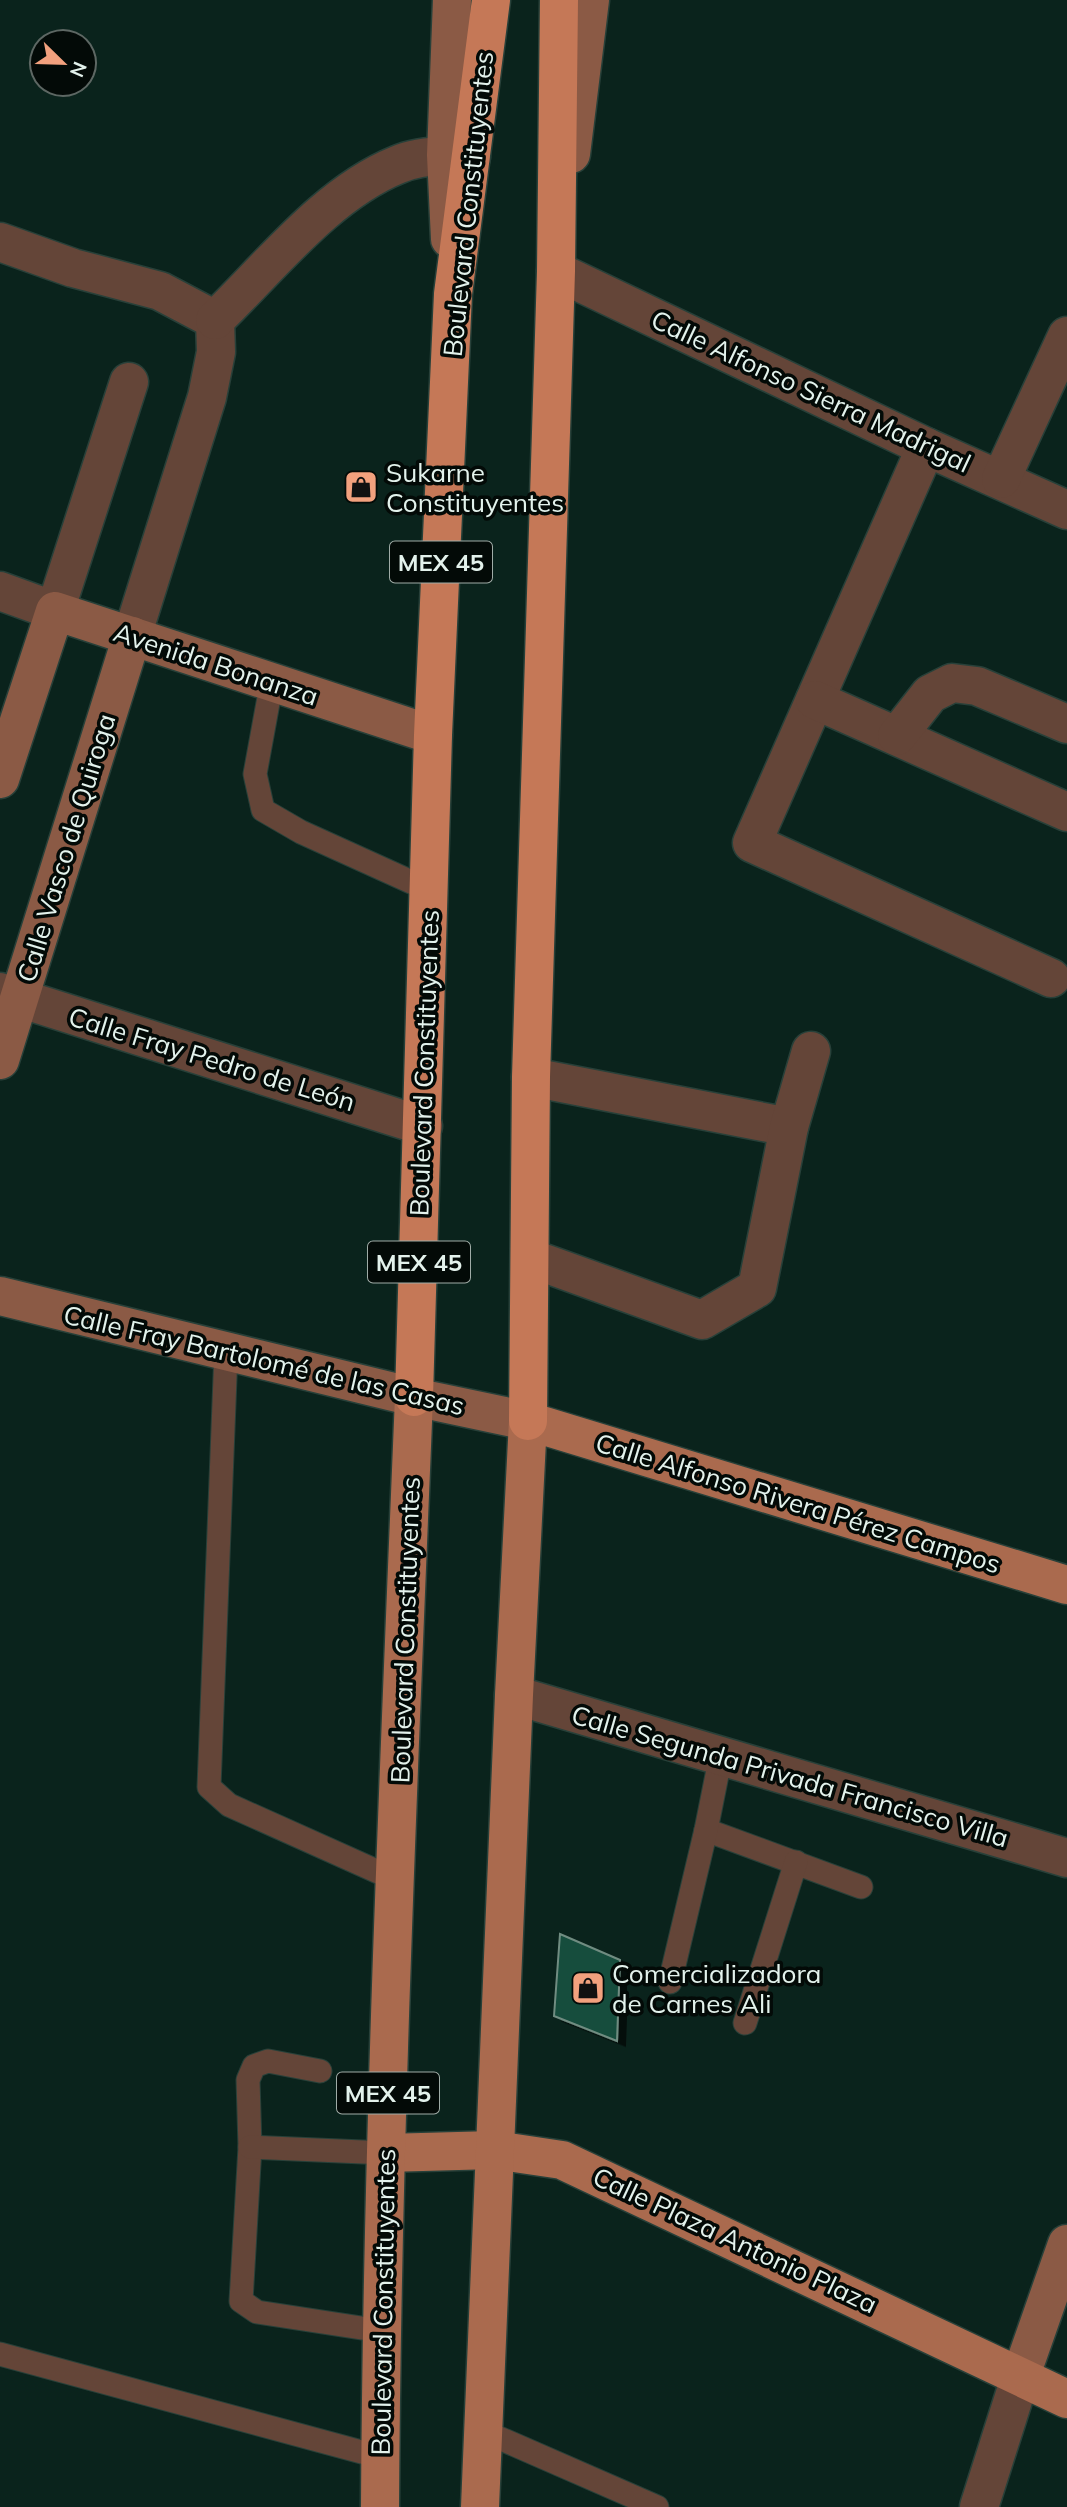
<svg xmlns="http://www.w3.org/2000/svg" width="1067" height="2507" font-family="Mulish,sans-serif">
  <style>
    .building { fill: #144d3d; stroke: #708c81; stroke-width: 2; filter: url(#shadow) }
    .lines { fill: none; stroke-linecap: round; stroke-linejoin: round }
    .lane-casing { stroke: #284039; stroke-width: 25 }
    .street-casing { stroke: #284039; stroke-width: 41 }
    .secondary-casing { stroke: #284039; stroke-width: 41 }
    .primary-casing { stroke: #284039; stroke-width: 41 }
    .highway-casing { stroke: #284039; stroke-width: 41 }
    .lane { stroke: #644538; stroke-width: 23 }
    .street { stroke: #644538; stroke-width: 38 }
    .secondary { stroke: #8b5a45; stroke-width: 38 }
    .primary { stroke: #aa6a4e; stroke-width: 38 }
    .highway { stroke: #c57857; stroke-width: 38 }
    .labels { text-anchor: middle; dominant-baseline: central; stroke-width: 7; stroke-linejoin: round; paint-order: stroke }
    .shield { fill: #030a07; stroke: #a0aca7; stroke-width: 2 }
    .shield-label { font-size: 24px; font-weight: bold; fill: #e3f2ec }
    .street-label { font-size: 26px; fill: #e3f2ec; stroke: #030a07 }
    .poi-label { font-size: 26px; fill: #e3f2ec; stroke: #030a07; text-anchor: start }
  </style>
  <defs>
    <filter id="shadow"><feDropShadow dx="8" dy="4.5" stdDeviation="0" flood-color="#0009"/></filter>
  </defs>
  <rect width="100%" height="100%" fill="#0a231c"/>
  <polygon class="building" points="560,1934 620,1960 617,2041 554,2016"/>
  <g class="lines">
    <defs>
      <g id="lane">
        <polyline points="272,681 255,774 263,810 301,832 429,890"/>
        <polyline points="226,1352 209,1787 229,1805 394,1879"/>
        <polyline points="706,1830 861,1887"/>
        <polyline points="670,1982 706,1830 721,1755"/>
        <polyline points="745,2023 796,1862"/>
        <polyline points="320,2071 268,2061 254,2066 248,2080 250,2147 241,2301 257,2312 381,2331"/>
        <polyline points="250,2147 386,2153"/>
        <polyline points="0,2354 380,2457"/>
        <polyline points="483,2431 657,2507"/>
      </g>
      <g id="street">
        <polyline points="0,242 73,268 160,291 215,320 216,352 207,397 132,636"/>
        <polyline points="556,271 926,447 1067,510"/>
        <path d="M215,320C270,267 326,194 397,165C419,155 448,155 471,157"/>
        <polyline points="926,447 752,843 1051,978"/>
        <polyline points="1001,479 1067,336"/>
        <polyline points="0,591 55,611 129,382"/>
        <polyline points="815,700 1067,812"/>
        <polyline points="897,736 930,694 952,683 977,686 1067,724"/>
        <polyline points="0,992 423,1126"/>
        <polyline points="531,1077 789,1127"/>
        <polyline points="530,1258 702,1320 757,1288 789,1127 811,1051"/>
        <polyline points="514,1695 1067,1858"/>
        <polyline points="979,2507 1021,2375"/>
      </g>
      <g id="secondary">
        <polyline points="571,154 590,0"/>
        <polyline points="450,239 446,155 452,0"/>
        <polyline points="0,779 55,611 433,735"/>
        <polyline points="0,1060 132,636"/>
        <polyline points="0,1296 414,1397 528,1421"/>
        <polyline points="1021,2375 1067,2244"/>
      </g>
      <g id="primary">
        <polyline points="386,2153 494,2150 562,2160 1067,2399"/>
        <path d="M380,2507C382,2137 399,1767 414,1397"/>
        <polyline points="480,2507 514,1695 528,1421 1067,1585"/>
      </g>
      <g id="highway">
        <polyline points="414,1397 433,735 453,294 491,0"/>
        <polyline points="528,1421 531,1077 556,271 559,0"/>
      </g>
    </defs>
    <use href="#lane" class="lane-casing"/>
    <use href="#street" class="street-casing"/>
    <use href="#secondary" class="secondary-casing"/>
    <use href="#primary" class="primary-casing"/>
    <use href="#highway" class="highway-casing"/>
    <use href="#lane" class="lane"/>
    <use href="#street" class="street"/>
    <use href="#secondary" class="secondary"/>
    <use href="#primary" class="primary"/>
    <use href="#highway" class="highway"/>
  </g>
  <defs>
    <symbol id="shop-square" viewBox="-11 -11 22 22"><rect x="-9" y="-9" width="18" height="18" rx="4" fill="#f2a17e" stroke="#030a07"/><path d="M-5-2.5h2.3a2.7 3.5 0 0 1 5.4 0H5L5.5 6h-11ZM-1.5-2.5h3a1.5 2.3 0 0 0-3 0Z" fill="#111"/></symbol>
  </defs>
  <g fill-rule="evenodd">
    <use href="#shop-square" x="342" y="468" width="38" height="38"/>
    <use href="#shop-square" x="569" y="1969" width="38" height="38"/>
  </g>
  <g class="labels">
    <g class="shield">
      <rect x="390" y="541.5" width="102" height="41" rx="5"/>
      <rect x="368" y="1241.5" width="102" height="41" rx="5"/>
      <rect x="337" y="2072.5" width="102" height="41" rx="5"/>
    </g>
    <g class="shield-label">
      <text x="441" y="562">MEX 45</text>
      <text x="419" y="1262">MEX 45</text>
      <text x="388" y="2093">MEX 45</text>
    </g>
    <g class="street-label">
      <text transform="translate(468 204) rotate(-84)">Boulevard Constituyentes</text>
      <text transform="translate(811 391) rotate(25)">Calle Alfonso Sierra Madrigal</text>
      <text transform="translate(216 664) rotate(18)">Avenida Bonanza</text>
      <text transform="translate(66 848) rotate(-73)">Calle Vasco de Quiroga</text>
      <text transform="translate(212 1059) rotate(17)">Calle Fray Pedro de León</text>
      <text transform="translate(424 1063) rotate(-88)">Boulevard Constituyentes</text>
      <text transform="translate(264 1360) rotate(13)">Calle Fray Bartolomé de las Casas</text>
      <text transform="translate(798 1503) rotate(17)">Calle Alfonso Rivera Pérez Campos</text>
      <text transform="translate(405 1630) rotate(-88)">Boulevard Constituyentes</text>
      <text transform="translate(790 1776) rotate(16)">Calle Segunda Privada Francisco Villa</text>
      <text transform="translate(735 2240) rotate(25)">Calle Plaza Antonio Plaza</text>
      <text transform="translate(383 2302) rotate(-89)">Boulevard Constituyentes</text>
    </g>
    <g class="poi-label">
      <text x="386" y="472">Sukarne<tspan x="386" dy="30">Constituyentes</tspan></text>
      <text x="612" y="1973">Comercializadora<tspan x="612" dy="30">de Carnes Ali</tspan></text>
    </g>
  </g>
  <g transform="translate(63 63) rotate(113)"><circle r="33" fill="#030a07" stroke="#5d6763" stroke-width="2"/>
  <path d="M0-5L12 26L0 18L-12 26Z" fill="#f2a17e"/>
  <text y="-10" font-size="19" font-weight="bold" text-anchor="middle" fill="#e3f2ec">N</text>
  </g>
</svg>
